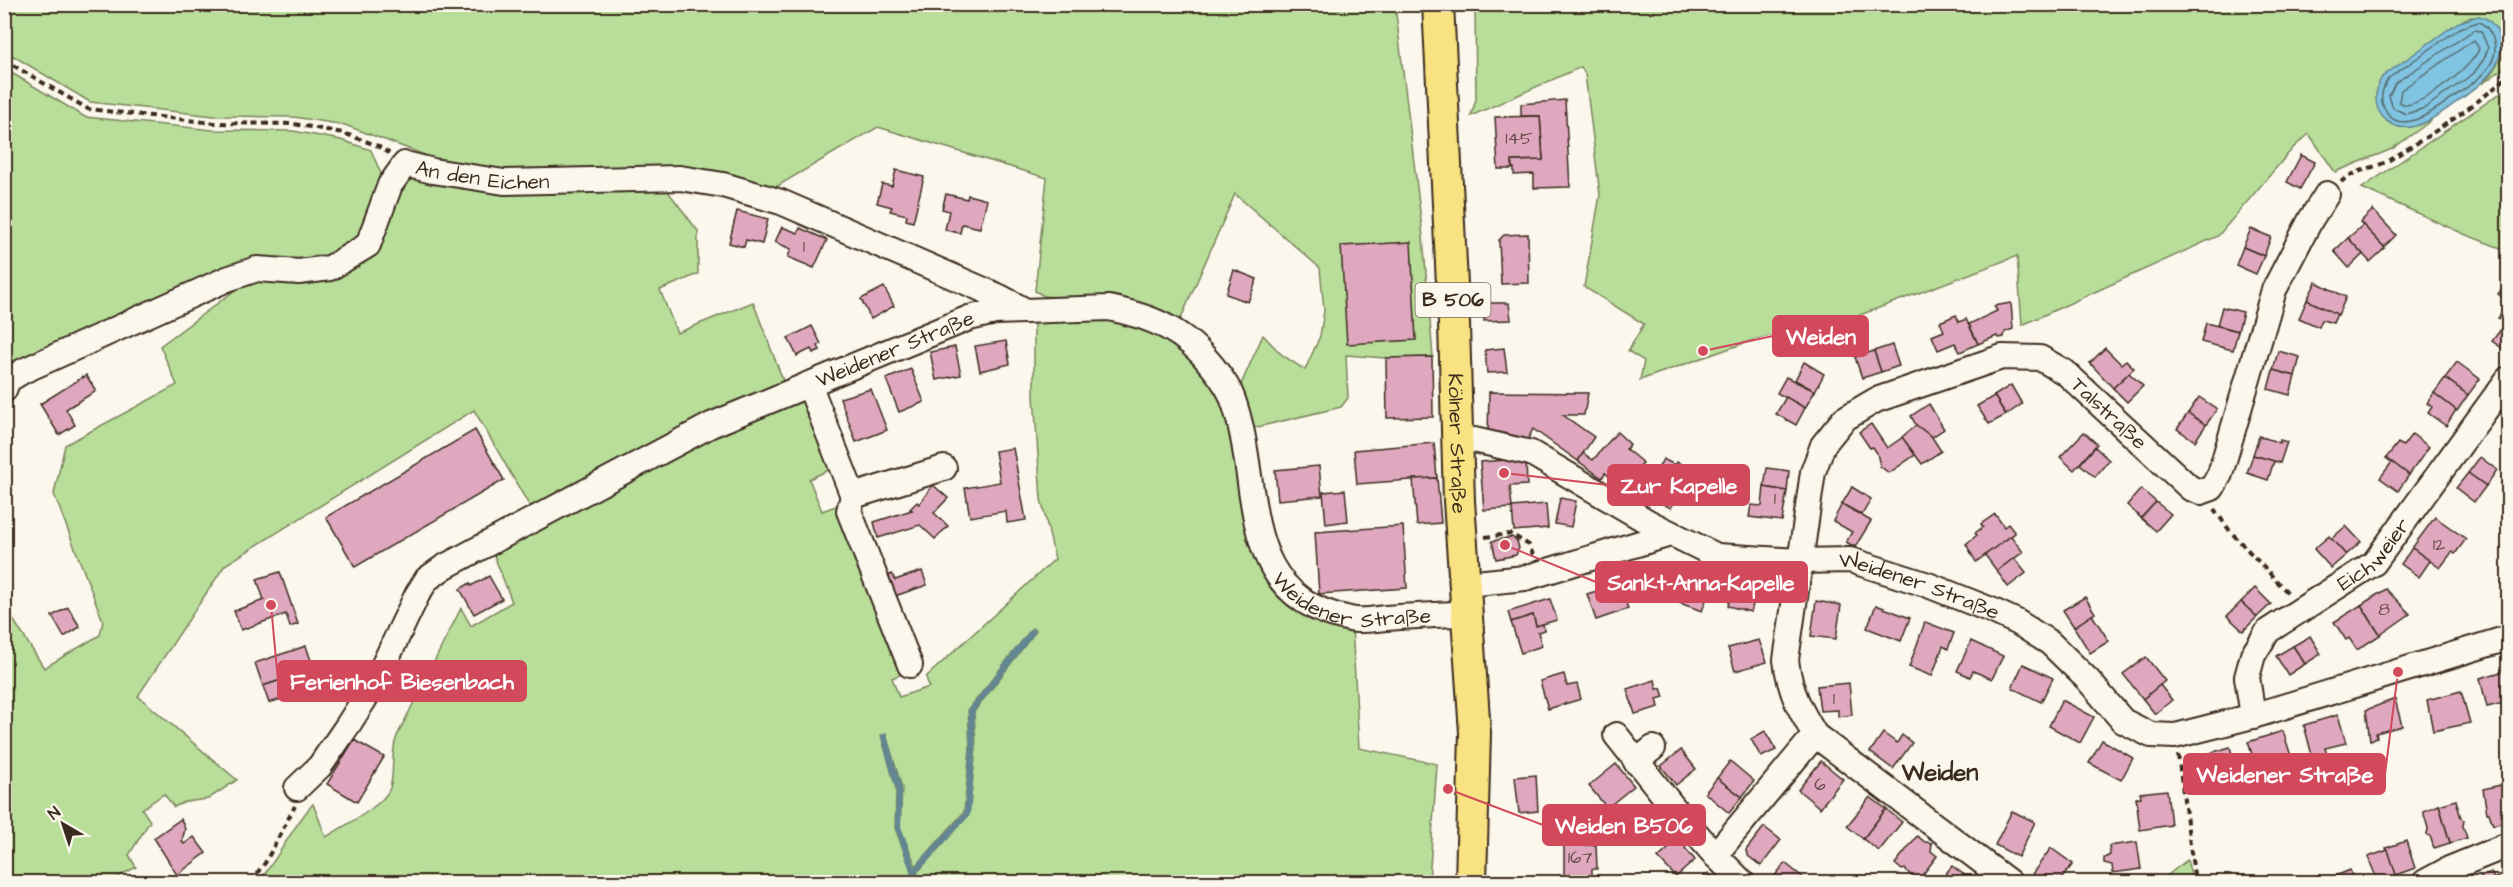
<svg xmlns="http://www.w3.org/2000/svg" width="2513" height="887" font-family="'Architects Daughter',sans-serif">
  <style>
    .green { fill: #b8de9a; stroke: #7a845c; stroke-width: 1.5 }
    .water { fill: #80c4e1; stroke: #648693; stroke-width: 1.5 }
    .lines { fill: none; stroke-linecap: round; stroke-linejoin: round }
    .shore { stroke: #57686c; stroke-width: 1.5 }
    .stream { stroke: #648693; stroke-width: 6 }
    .building { fill: #dfa8bf; stroke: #3b2a1e; stroke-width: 1.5 }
    .minor-casing { stroke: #3b2a1e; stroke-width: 28 }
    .major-casing { stroke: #3b2a1e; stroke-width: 34 }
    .path { stroke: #3b2a1e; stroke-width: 4; stroke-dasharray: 6 4.5; stroke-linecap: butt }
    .minor { stroke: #fbf7ec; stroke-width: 24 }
    .major { stroke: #f8e281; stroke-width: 30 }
    .labels { text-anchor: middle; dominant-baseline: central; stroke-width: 6; stroke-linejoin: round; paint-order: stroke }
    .number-label { font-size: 18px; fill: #644a46 }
    .shield { fill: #fbf7ec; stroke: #75685c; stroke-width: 1.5 }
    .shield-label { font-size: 20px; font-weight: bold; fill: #3b2a1e }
    .street-label { font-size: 21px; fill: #3b2a1e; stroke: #fbf7ec }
    .quarter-label { font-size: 24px; font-weight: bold; fill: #3b2a1e; stroke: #fbf7ec }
    .leader { fill: none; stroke: #d1495b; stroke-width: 2 }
    .callout-dot { fill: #d1495b; stroke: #fbf7ec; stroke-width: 2 }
    .callout { fill: #d1495b; stroke: #d1495b; stroke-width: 2 }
    .callout-label { font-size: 22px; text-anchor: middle; font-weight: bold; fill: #fff }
  </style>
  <rect width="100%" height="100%" fill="#fbf7ec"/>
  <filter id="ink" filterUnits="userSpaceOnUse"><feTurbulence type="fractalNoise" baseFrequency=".0167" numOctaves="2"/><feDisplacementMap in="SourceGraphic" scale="12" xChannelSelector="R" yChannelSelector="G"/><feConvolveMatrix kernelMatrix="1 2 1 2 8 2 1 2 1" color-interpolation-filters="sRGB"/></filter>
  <g filter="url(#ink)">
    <g class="green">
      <polygon points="5,4 1395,5 1423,237 1433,357 1386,358 1346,355 1348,398 1341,407 1253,428 1239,395 1242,382 1263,335 1282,355 1305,370 1320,336 1324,311 1320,268 1235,194 1178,325 1108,301 1044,296 1035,291 1047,178 878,127 769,191 717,171 681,167 505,174 449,164 345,125 294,117 214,116 90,102 5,51"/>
      <path d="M1475,5H2508V65L2482,84C2494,72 2510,49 2497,32C2492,25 2479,21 2472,17L2465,19L2382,77L2388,122L2407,127L2432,120L2392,149L2335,172L2309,134L2293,148L2218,236L2022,325L2017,256L1860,315L1753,340L1640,380L1644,361L1628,351L1644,324L1584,287L1600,195L1585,74L1581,67L1471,116L1476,99Z"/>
      <polygon points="5,69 85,117 213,130 293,131 341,140 371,150 384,181 361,241 328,261 299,264 24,365 5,367"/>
      <polygon points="2508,88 2508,251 2464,234 2362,188"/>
      <polygon points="416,178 664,186 698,231 698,274 660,290 677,333 753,302 784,383 533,512 474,410 225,565 138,696 237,780 208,799 185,802 174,807 164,794 142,809 150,821 129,855 136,867 109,882 5,882 4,605 44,668 100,635 103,621 54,494 65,445 177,385 160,346 253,277 332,274 396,189"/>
      <path d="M1110,315L1183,344L1224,398L1261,562L1352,626L1359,748L1437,764L1429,882H919L917,873L969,815L976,748L974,712L1036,631L1032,628L968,710L970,748L964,812L916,866L900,827L902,788L886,734L881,735L896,789L895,828L910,868L913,882H258C279,858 291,828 313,804L326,837C343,826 384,806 390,788C395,771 390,752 397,736L461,608L471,626L512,602L492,550L712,434L807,393L835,467L809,479L822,511L841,504L907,672L892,678L899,697L929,687L926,677L1055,559L1041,499L1034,396V317Z"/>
      <polygon points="2187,860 2193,882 2159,882"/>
    </g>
    <path class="water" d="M2478,16C2487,17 2491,22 2496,29C2513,61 2481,85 2458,101C2438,116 2404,143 2382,116C2373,105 2375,89 2382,77L2457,23Z"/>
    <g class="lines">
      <g class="shore">
        <path d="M2478,22C2485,24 2488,28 2491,34C2507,63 2472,84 2452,98C2436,110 2398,139 2384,108C2379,98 2383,86 2389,78L2460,28Z"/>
        <polygon points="2474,30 2481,31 2488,48 2484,59 2473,74 2425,108 2406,114 2393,108 2389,96 2395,83"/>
        <path d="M2474,40L2479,49C2471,68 2427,102 2406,105L2399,102L2401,90Z"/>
      </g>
      <g class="stream">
        <polyline points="884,737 899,789 898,827 914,872"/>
        <polyline points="916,882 914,872 967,814 973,748 971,711 1032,632"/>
      </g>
    </g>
    <g class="building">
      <polygon points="1565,100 1570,187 1534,188 1534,174 1514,175 1514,168 1512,168 1512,161 1543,160 1540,116 1521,116 1521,104"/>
      <polygon points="1540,116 1543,160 1512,161 1512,169 1498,169 1495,117"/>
      <polygon points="2301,155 2315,162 2300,189 2287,182"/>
      <polygon points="896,170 924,177 913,222 906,220 907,215 890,211 892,207 877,203 882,184 892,186"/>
      <polygon points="946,194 967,199 968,195 987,200 980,228 962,224 960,233 945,230 949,211 942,209"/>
      <polygon points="2373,210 2396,235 2384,247 2360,222"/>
      <polygon points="737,211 768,219 762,244 746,240 744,247 729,243"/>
      <polygon points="2363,225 2385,248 2370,262 2348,238"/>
      <polygon points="782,227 798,233 800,228 827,240 814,268 788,257 791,249 775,242"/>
      <polygon points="2251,229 2271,237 2264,256 2243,247"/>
      <polygon points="1528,234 1529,283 1501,284 1499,240 1504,235"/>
      <polygon points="2348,238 2363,254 2349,268 2334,251"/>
      <polygon points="1411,242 1416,340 1347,344 1341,246"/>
      <polygon points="2243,247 2264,256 2256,274 2236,265"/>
      <polygon points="1234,270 1257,279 1248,302 1226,294"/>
      <polygon points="2316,282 2346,297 2338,315 2307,300"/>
      <polygon points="2507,283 2508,284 2508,302 2498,294"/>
      <polygon points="884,287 894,306 871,319 861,299"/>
      <polygon points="2307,300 2337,314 2333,323 2322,320 2319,327 2299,318"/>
      <polygon points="1483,303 1509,303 1511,320 1484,321"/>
      <polygon points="2011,303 2013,329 2005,332 2004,337 1999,338 1997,336 1978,344 1969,324 1997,311 1994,306"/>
      <polygon points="2508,303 2508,339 2502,348 2492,341 2505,324 2498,318"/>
      <polygon points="2222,307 2243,312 2238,331 2217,325"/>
      <polygon points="1956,315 1959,322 1966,319 1978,344 1960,352 1955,343 1938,350 1932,336 1944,331 1940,322"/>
      <polygon points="2206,323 2238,331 2233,350 2201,342"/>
      <polygon points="812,326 821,344 818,346 820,350 813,353 811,349 797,356 788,338"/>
      <polygon points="1006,341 1010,364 980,371 975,346"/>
      <polygon points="1892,345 1899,366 1881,372 1874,351"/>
      <polygon points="955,347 961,375 936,380 930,352"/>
      <polygon points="1504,348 1507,372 1487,373 1485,350"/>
      <polygon points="2105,348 2121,364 2126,360 2134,368 2113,388 2090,363"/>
      <polygon points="1874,351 1881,372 1862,378 1855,357"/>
      <polygon points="2278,351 2300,357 2295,376 2273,370"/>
      <polygon points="1432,357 1433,417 1387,418 1386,358"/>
      <polygon points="1804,362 1824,374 1815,391 1795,380"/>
      <polygon points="2457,362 2480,379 2468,395 2445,378"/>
      <polygon points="911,369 924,402 899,412 886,379"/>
      <polygon points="2273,370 2295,376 2290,395 2268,389"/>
      <polygon points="2129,373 2143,386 2127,402 2113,388"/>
      <polygon points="86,375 96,391 66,409 75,425 59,435 40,404 80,379 82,376 83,378"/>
      <polygon points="1786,377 1815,391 1805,408 1777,393"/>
      <polygon points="2445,378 2468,395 2457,411 2434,393"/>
      <polygon points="2011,385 2022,404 2006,415 1994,396"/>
      <polygon points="871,389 887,430 856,442 840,398"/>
      <polygon points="1489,392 1588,393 1584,415 1563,415 1594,437 1578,461 1533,429 1528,439 1488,437"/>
      <polygon points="2434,393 2456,410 2446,426 2428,413 2432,407 2427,403"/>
      <polygon points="1994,396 2006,415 1989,424 1977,406"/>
      <polygon points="1786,397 1805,408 1796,425 1776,414"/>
      <polygon points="2199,397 2217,409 2206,425 2188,413"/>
      <polygon points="1929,404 1944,429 1932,437 1916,425 1911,416"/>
      <polygon points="2188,413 2206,425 2195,441 2177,429"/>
      <polygon points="1871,424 1887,448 1903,437 1915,455 1889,473 1880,466 1877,453 1873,447 1870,448 1859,432"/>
      <polygon points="1916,425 1932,437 1941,451 1922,464 1902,437"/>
      <polygon points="475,430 504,480 355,567 326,517"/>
      <polygon points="1617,432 1630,444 1626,449 1643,463 1622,487 1605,473 1602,478 1578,461 1583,453 1593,460"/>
      <polygon points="2084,432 2097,444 2074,470 2060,457"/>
      <polygon points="2412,434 2429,447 2409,475 2386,458 2398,443 2403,446"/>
      <polygon points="2259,436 2280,443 2280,440 2287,442 2280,463 2253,455"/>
      <polygon points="1434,443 1437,478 1357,484 1354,450"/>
      <polygon points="2095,447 2109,460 2095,477 2080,464"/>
      <polygon points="1013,448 1026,520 1007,523 1006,511 970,517 965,488 1000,482 995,451"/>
      <polygon points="2253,455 2274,461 2268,480 2247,473"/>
      <polygon points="2480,457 2497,470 2486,486 2468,473"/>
      <polygon points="1518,459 1526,461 1527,485 1510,486 1512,508 1484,510 1480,462"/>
      <polygon points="1663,459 1675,465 1677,462 1685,466 1684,469 1692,474 1685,488 1687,489 1684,496 1679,494 1671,508 1645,495"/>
      <polygon points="2392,462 2409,475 2398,491 2380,478"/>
      <polygon points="1319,466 1322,496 1278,500 1275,470"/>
      <polygon points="1767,468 1789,471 1787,491 1764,487"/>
      <polygon points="2468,473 2486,486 2474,502 2456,488"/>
      <polygon points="1437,478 1441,523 1417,525 1413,479"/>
      <polygon points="933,485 948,498 934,513 948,526 935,539 920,525 878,538 874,522 912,510 910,509 917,502 919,504"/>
      <polygon points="1764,487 1787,491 1782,521 1749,517 1751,505 1762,506"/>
      <polygon points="1852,487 1871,499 1862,515 1842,504"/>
      <polygon points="2141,489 2156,502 2141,518 2127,505"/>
      <polygon points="1345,490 1348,521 1326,524 1323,492"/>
      <polygon points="1560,498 1576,501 1571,527 1555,524"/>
      <polygon points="2156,502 2171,514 2156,531 2141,518"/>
      <polygon points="1546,504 1548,528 1514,531 1512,507"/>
      <polygon points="1842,504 1871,521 1855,547 1846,542 1852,532 1833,521"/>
      <polygon points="1995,514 2004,527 2008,524 2015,533 1976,562 1966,544 1977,535 1975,533 1983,527 1981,524"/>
      <polygon points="2435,517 2466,539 2455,554 2452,552 2440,568 2412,548"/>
      <polygon points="1403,526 1407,588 1319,594 1315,532"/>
      <polygon points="2346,526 2361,542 2346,555 2331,539"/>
      <polygon points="2011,536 2023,552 1997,571 1985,555"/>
      <polygon points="2329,536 2346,555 2331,568 2314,549"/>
      <polygon points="1512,537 1517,541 1519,548 1516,555 1496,559 1492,541"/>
      <polygon points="2412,548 2430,561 2419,577 2401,564"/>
      <polygon points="2014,558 2026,573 2008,587 1997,571"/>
      <polygon points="922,571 927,585 889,598 881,579 892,574 895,580"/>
      <polygon points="280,572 298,624 290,627 286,614 241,630 234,611 264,600 257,579"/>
      <polygon points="1689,573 1713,582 1702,611 1677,602"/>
      <polygon points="489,576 502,599 474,614 460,589 470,583 471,586"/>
      <polygon points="1734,579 1758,585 1751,612 1728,606"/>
      <polygon points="1620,584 1628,609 1596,620 1587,594"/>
      <polygon points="2255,588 2271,604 2257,617 2241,602"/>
      <polygon points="2386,589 2410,614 2380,635 2361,605"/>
      <polygon points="2085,597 2095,613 2074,627 2063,610"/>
      <polygon points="1550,599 1557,620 1536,626 1533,615 1511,622 1508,612"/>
      <polygon points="1816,601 1841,605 1836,639 1811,636"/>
      <polygon points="2241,602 2257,617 2243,631 2227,616"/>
      <polygon points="1876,605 1910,618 1901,641 1867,628"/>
      <polygon points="2361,605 2380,635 2357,650 2349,638 2346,640 2334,622"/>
      <polygon points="68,607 80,627 64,637 52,616"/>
      <polygon points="1533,615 1536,626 1543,624 1544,630 1538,632 1542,646 1521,653 1511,622"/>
      <polygon points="2092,615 2109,641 2090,653 2074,627"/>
      <polygon points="1925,622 1954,633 1948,649 1943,646 1932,676 1909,667"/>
      <polygon points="2310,636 2321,654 2305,664 2293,646"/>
      <polygon points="1759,640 1767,662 1735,671 1728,648"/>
      <polygon points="1971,641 2003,656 1992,679 1973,671 1970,677 1957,671"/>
      <polygon points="306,646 314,669 263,686 255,663"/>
      <polygon points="2293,646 2305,664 2288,675 2276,656"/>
      <polygon points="2146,657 2165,681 2143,699 2123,674"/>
      <polygon points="2023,664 2053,678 2041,702 2012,688"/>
      <polygon points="314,669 320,686 269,703 263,686"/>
      <polygon points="2508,670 2508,702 2487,707 2480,678"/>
      <polygon points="1564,674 1567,686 1577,684 1581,699 1548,709 1540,681"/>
      <polygon points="1655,680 1657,689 1661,688 1664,697 1657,699 1659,707 1635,714 1627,689"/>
      <polygon points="1849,683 1852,715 1838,717 1838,710 1820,711 1817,686"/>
      <polygon points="2160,685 2172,700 2155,714 2143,699"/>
      <polygon points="2461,691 2470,723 2433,731 2427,700"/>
      <polygon points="2395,699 2402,726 2376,733 2377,738 2370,740 2366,710"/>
      <polygon points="2062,700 2094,717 2080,743 2049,726"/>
      <polygon points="2338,715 2346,743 2325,748 2327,755 2313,759 2304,725"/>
      <polygon points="1765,731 1776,750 1761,757 1751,739"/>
      <polygon points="2283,731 2291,756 2256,766 2248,742"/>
      <polygon points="1883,733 1897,743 1902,735 1912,743 1893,769 1870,752"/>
      <polygon points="354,740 384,757 357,802 327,784"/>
      <polygon points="2102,740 2133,758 2121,780 2089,763"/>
      <polygon points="2230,747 2237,771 2204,781 2197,757"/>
      <polygon points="1681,750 1696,769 1676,785 1661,766"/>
      <polygon points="1730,761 1754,781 1742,797 1717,778"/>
      <polygon points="1821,761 1843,779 1820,808 1798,790"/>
      <polygon points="1616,764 1634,786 1607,808 1589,786"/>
      <polygon points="1536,775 1538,811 1519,813 1515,777"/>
      <polygon points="1717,778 1742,797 1729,813 1705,793"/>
      <polygon points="2505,784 2508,796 2508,821 2493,825 2489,813 2487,813 2483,789"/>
      <polygon points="2167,790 2171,825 2140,830 2136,798 2141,797 2140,793"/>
      <polygon points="1870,797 1886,809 1863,839 1847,826"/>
      <polygon points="2456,800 2461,818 2464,820 2463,826 2467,838 2450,843 2439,805"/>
      <polygon points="2439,805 2450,843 2434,848 2430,836 2427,835 2428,828 2423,811"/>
      <polygon points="1886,809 1902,822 1879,851 1863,839"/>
      <polygon points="2012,811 2035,822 2018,857 1995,845"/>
      <polygon points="181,819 185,829 182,841 184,844 194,837 206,853 177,875 154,838"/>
      <polygon points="1764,827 1781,840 1761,866 1747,855 1746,850"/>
      <polygon points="1917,836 1925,842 1932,843 1931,851 1937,856 1917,882 1905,869 1902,870 1895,864"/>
      <polygon points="1678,840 1686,845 1685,848 1695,860 1676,877 1658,858"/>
      <polygon points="2406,841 2415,868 2396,875 2386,848"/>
      <polygon points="2137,842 2141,869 2113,873 2112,865 2104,863 2104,858 2110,855 2109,846"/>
      <polygon points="1564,845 1596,845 1597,869 1592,869 1592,882 1564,882"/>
      <polygon points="2051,848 2073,864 2059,882 2043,882 2032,874"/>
      <polygon points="2388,850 2397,878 2378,882 2368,857"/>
      <polygon points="1785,863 1805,879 1802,882 1770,882"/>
      <polygon points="1952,866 1973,881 1972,882 1939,882"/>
      <polygon points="2350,870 2355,882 2327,882 2326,880"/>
      <polygon points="2491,872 2494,879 2506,872 2508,882 2482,882 2480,877"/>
      <polygon points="1708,873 1717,882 1697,882"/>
    </g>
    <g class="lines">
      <defs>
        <g id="minor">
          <polyline points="809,384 853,496 944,468"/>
          <path id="s1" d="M4,390L8,380L23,371L227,279L257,269L299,272L330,268L368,245L390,185L405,164L433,171L504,182L680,178L723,185L781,202L1000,297L1026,311"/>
          <path id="s2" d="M1458,440H1474L1531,453L1650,523L1717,556L1799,561L1850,560L1928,585L1991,610L2017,622L2050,643L2088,680L2123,721L2151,735L2175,736L2253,716L2508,638"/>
          <polyline points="853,496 849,511 910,665"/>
          <polyline points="1466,584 1525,578 1670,534"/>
          <path id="s3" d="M2253,716L2247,677L2253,655L2268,631L2374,563L2508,379"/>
          <polyline points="1616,735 1673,807 1715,855"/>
          <polyline points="1636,762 1653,748"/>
          <path id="s4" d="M297,788L320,766L348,725L376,681L417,595L427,579L444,567L711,425L969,318L995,312L1109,308C1153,317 1184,330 1213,367C1220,376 1228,386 1232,397C1264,482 1232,595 1350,619C1361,622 1375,619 1386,618C1414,616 1441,615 1468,613"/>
          <polyline points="1742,882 1715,855 1815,735"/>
          <path id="s5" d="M2009,882L1815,735C1799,708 1790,692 1786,660L1813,472L1823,445L1844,419L1876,400L2002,357L2040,358L2066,373L2190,488L2201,492L2212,488L2220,474L2274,290L2311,219L2327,194"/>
          <polyline points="2425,882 2449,869 2508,845"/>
        </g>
        <g id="major">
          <path id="s6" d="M1438,4L1454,324L1459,501L1475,733L1471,882"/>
        </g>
      </defs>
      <use href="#minor" class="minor-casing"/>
      <use href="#major" class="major-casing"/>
      <g class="path">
        <polyline points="4,60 88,109 214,123 294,124 343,133 376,145 389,153"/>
        <path d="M2341,182C2355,169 2375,169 2391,159C2432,134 2473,108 2508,76"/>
        <polyline points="2214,509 2230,531 2288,593"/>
        <polyline points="1485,537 1511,534 1529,545 1533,555"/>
        <polyline points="2178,755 2195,882"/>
        <polyline points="250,882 265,863 295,806"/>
      </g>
      <use href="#minor" class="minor"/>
      <use href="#major" class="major"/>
    </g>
  </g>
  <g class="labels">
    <g class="number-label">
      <text x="1519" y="138">145</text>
      <text x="804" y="246">1</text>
      <text x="1775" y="498">1</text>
      <text x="2439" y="544">12</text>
      <text x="2384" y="609">8</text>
      <text x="1834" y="698">1</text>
      <text x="1820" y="784">6</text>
      <text x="1580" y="857">167</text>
    </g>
    <rect class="shield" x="1415.5" y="283" width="75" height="34" rx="4.5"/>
    <g class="shield-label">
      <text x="1453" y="300">B 506</text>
    </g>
    <g class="street-label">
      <text stroke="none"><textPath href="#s1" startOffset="570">An den Eichen</textPath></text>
      <text stroke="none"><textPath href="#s4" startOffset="770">Weidener Straße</textPath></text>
      <text stroke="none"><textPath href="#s5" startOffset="874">Talstraße</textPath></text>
      <text stroke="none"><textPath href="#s6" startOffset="440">Kölner Straße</textPath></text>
      <text stroke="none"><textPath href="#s3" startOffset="222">Eichweier</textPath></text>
      <text stroke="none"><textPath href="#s2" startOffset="494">Weidener Straße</textPath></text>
      <text stroke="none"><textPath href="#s4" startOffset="1418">Weidener Straße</textPath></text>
    </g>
    <g class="quarter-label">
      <text x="1940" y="773">Weiden</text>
    </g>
  </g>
  <path class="leader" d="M1703 351L1773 336M1504 473L1608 485M1505 545L1596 582M271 605L278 681M2398 672L2385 774M1448 789L1543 825"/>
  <g class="callout-dot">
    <circle cx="1703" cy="351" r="6"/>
    <circle cx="1504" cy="473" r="6"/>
    <circle cx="1505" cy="545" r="6"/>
    <circle cx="271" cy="605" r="6"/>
    <circle cx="2398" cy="672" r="6"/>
    <circle cx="1448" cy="789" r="6"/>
  </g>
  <g class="callout">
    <rect x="1773" y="316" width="95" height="40" rx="6"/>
    <rect x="1608" y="465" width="141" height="40" rx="6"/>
    <rect x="1596" y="562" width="211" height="40" rx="6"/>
    <rect x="278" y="661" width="248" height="40" rx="6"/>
    <rect x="2184" y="754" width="201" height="40" rx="6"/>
    <rect x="1543" y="805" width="162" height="40" rx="6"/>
  </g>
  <g class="callout-label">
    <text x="1821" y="344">Weiden</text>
    <text x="1679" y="493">Zur Kapelle</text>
    <text x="1701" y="590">Sankt-Anna-Kapelle</text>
    <text x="402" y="689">Ferienhof Biesenbach</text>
    <text x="2285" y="782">Weidener Straße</text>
    <text x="1624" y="833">Weiden B506</text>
  </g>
  <rect width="2513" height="887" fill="none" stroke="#fbf7ec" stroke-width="24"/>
  <rect x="12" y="12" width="2489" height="863" fill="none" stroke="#3b2a1e" stroke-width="2" filter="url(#ink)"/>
  <g transform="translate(63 824) rotate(321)" stroke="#fbf7ec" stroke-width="4.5" paint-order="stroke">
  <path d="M0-4.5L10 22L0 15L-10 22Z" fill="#3b2a1e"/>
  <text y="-9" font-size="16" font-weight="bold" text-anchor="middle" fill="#3b2a1e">N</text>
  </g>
</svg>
